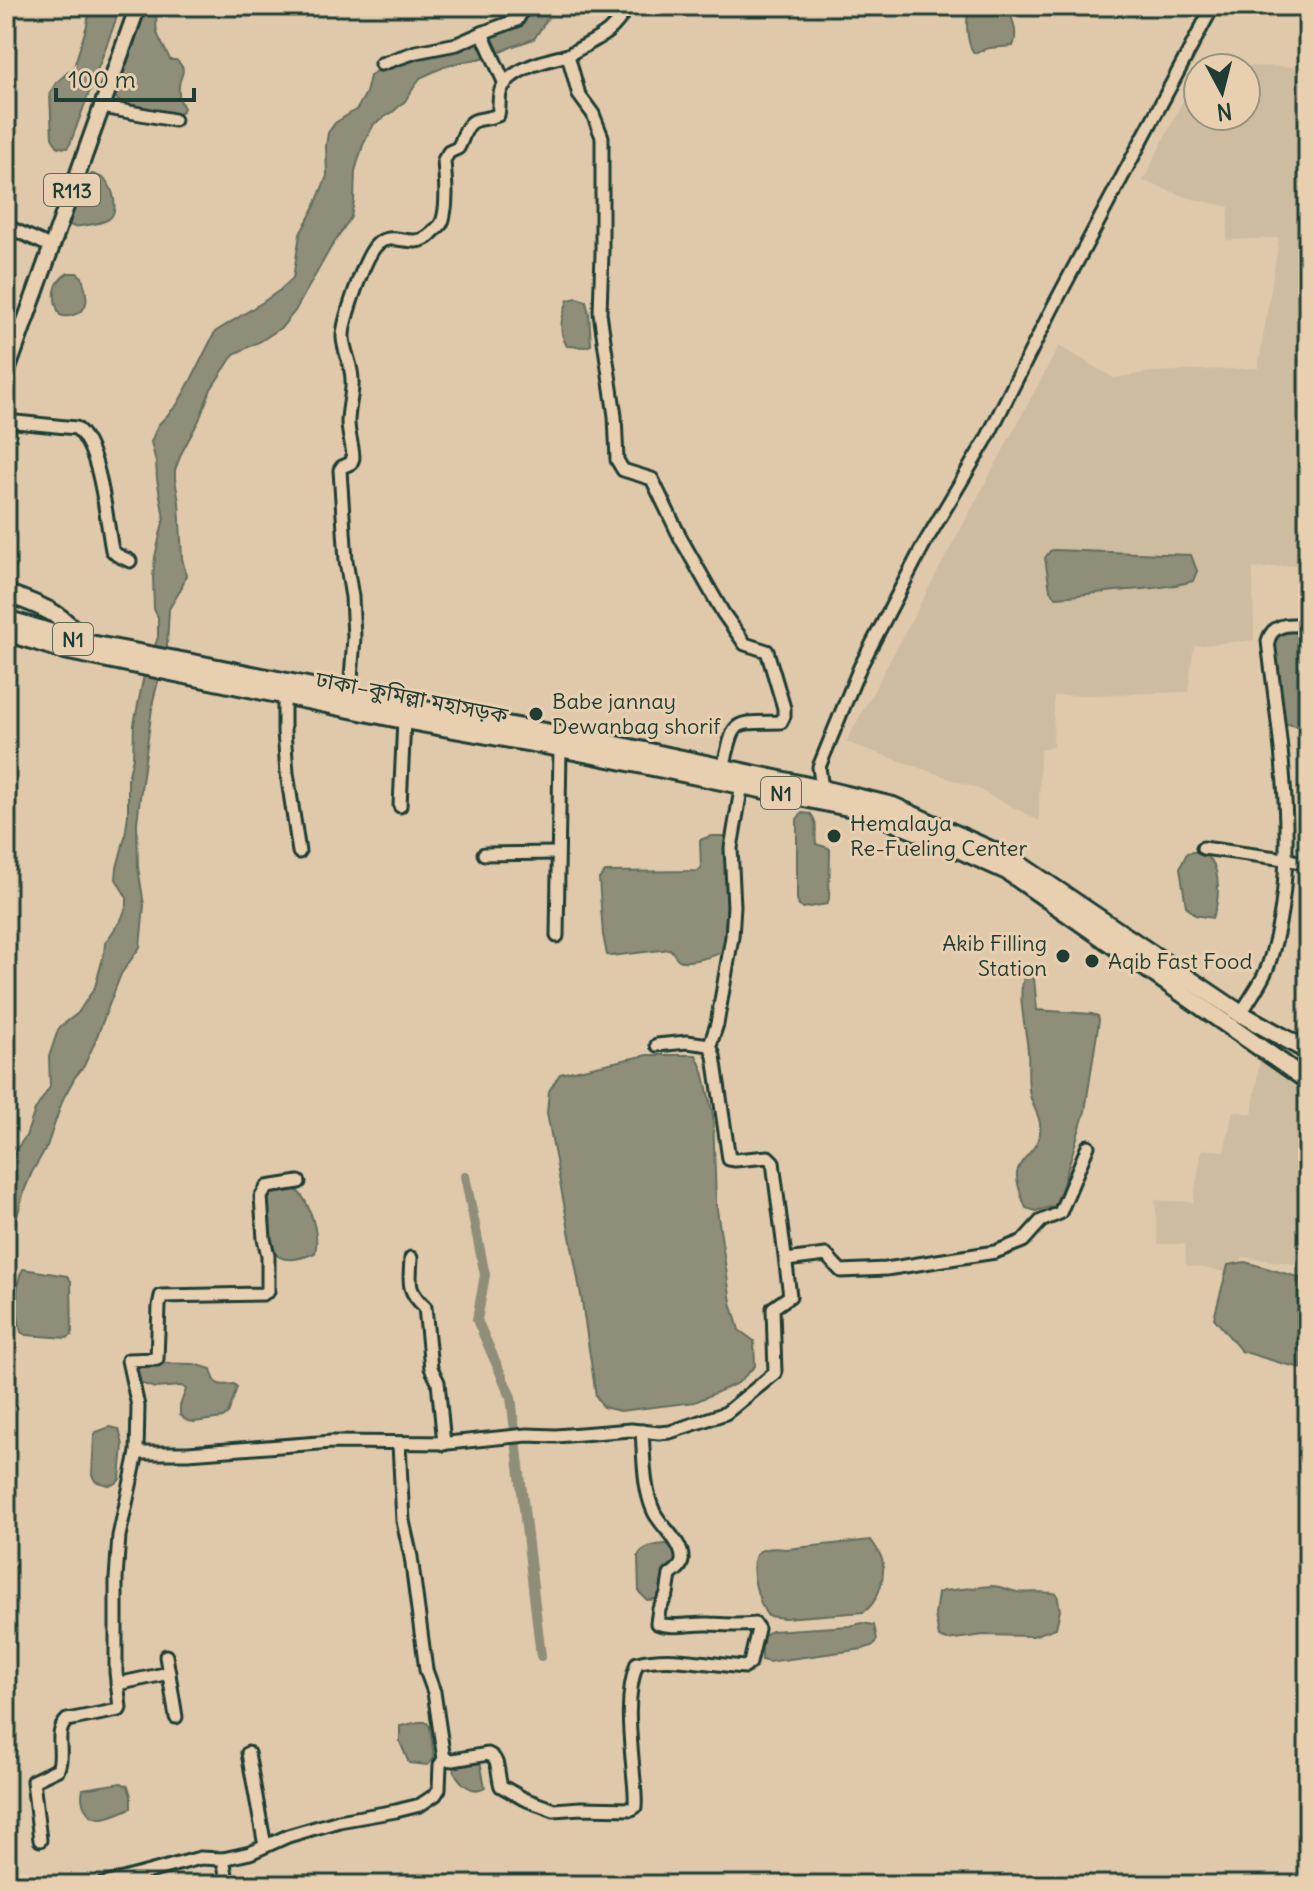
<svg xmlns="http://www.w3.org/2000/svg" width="1314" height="1891" font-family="Delius,'Noto Sans Bengali',sans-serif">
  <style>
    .built { fill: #cebca0 }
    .water { fill: #8e8e79; stroke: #626e5d; stroke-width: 2 }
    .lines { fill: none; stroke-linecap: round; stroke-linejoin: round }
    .canal { stroke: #8e8e79; stroke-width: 10 }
    .minor-casing { stroke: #1f3d34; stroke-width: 17 }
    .major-casing { stroke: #1f3d34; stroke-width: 20 }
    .highway-casing { stroke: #1f3d34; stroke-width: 22 }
    .minor { stroke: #e8cfb0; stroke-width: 11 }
    .major { stroke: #e8cfb0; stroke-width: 14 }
    .highway { stroke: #e8cfb0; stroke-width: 16 }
    .poi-dot { fill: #1f3d34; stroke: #e8cfb0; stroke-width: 3 }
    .labels { text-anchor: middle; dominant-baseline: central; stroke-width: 6; stroke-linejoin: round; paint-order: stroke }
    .shield { fill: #e8cfb0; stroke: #5b6959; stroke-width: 2 }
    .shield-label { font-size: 20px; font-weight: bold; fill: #1f3d34 }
    .street-label { font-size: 22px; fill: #1f3d34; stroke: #e8cfb0 }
    .poi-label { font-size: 22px; fill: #1f3d34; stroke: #e8cfb0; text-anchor: start }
  </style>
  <rect width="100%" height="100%" fill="#e0c9ab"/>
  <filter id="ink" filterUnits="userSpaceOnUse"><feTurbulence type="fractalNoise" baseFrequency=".0125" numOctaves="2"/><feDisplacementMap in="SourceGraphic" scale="16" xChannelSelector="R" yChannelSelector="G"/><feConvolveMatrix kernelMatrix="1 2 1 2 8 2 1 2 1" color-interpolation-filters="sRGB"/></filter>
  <g filter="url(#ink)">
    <g class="built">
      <polygon points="1234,66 1308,67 1308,235 1302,236 1306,328 1308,329 1308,564 1253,569 1254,640 1194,646 1188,692 1054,696 1053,747 1040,750 1039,821 976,788 846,742 1059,346 1114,378 1152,372 1258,368 1279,238 1226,240 1229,207 1189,198 1143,181 1181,104 1198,80 1198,116 1246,116 1246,68 1232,68"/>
      <polygon points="1261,1051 1308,1082 1308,1266 1243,1257 1236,1274 1186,1265 1185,1244 1158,1244 1155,1200 1193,1202 1202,1149 1224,1151 1233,1111 1252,1114"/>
    </g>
    <g class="water">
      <polygon points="90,6 121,6 70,144 67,148 58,147 52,138 50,93 56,83 74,67 87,25"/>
      <polygon points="530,6 556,6 534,39 511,47 492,56 448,65 420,78 405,101 394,111 374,124 363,145 355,171 354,201 351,217 330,249 295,311 282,327 261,341 234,354 211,389 199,420 182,452 175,470 175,479 179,502 182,558 186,575 181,589 169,609 167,646 153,701 140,797 137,823 138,867 144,905 140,947 121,974 94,1044 84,1066 75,1077 63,1099 47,1146 32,1172 24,1191 11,1239 9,1281 6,1281 6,1182 15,1151 26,1136 35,1110 50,1087 49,1057 58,1030 60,1027 78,1013 95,987 104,954 105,943 121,920 127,905 127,898 116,879 117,868 125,837 128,815 128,779 133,757 134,724 143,680 158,637 158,617 154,609 153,577 155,557 164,518 157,479 156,462 151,442 158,425 177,405 191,380 215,332 263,302 280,290 293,278 300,234 314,208 327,176 326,146 328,133 335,123 357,109 366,93 370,76 377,70 387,66 462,48 489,34"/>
      <path d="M968,6H1007C1012,18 1019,33 1013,46L989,48L974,53C965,40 967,21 968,6Z"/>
      <path d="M145,10L156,14C157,21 155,28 158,35C161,43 167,52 170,60H176C189,71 180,73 179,86C178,94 180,102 184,108L181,113C166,116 134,111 120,102C115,98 115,96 113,90L141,11Z"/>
      <path d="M92,174C94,174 103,178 104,179C114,187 120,214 107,220C97,225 84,225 74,227L70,225C69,210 79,181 92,174Z"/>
      <path d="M68,273H77L82,277C86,292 93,310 73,315C64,317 68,317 60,315C52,299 52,282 68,273Z"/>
      <path d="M577,298L586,301L589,314L591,345L585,347L567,346C557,330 562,316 568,300Z"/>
      <path d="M1053,550L1191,555L1197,571L1193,581C1167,588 1142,589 1115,591C1095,593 1076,596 1056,597L1050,590L1045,558L1050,551Z"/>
      <polygon points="1293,632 1308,635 1308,725 1299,727 1280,722 1277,714 1274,637 1281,633"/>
      <path d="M802,813L811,814C819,824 814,832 816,844L829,848L830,850L829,899L827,904L803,908L799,906L797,899V819Z"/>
      <path d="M711,836H724L726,842L727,887L725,944L722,952C715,956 687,964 679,960C675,957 673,952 670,949L611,956L607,955L603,935L599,879L605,872L698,871L701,868L700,840Z"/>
      <path d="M1200,851C1204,855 1212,860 1214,865C1220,880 1219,905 1212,918L1195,915L1186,906L1180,868L1187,853Z"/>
      <path d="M1026,973L1032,975L1034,978L1037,1010L1092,1014L1098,1016L1099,1020L1085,1111L1057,1204L1055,1206L1036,1211L1026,1208C1022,1198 1016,1183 1017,1173C1019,1157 1043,1149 1040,1124C1039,1114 1032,1105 1030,1095C1027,1082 1029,1066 1028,1052C1027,1030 1015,993 1026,973Z"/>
      <polygon points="647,1055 696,1055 703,1071 713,1115 716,1203 731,1302 739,1330 754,1341 755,1366 738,1383 695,1402 620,1411 603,1407 596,1396 581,1295 547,1113 549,1091 560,1074"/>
      <path d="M292,1188C309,1195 320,1235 315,1253C260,1276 268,1232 266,1193L271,1190Z"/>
      <polygon points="1245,1262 1308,1280 1308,1369 1284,1364 1241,1351 1214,1318 1228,1265"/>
      <path d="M23,1269L67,1276L71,1281L72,1335L67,1338L26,1335L21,1332C17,1315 13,1285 23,1269Z"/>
      <path d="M148,1363L194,1364L211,1369C215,1386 218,1386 234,1384L237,1387L228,1414L223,1418L194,1422L188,1421L180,1415V1406L186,1389L182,1386L155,1388L137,1382L133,1371L141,1364Z"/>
      <path d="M110,1427L119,1429L123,1445L120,1479C114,1489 104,1484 95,1481L92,1475L94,1436L96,1432Z"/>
      <path d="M871,1540C876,1547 882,1555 883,1564C884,1581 878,1602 864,1612L784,1618L768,1616C759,1605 745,1561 760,1551C767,1547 778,1548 786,1549Z"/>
      <path d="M666,1544L672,1545L679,1559L660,1599L647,1600L639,1592L638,1556C643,1546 656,1545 666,1544Z"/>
      <path d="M991,1586C1001,1586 1008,1590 1017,1592C1030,1594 1044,1590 1057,1594L1060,1610L1056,1628L1033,1636L984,1635L947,1640L939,1637L935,1615L938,1593L943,1591Z"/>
      <polygon points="862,1623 874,1625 877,1639 874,1645 863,1649 768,1662 762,1660 762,1637 771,1631 850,1626"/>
      <polygon points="419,1722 426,1722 430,1727 434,1758 428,1765 409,1763 400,1742 400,1726"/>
      <path d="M473,1759L480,1761L485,1787C472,1795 460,1783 454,1771L457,1763Z"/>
      <path d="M121,1783L128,1786L131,1796V1808C117,1814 94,1827 85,1808C82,1801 81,1797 83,1789Z"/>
    </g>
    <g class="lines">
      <polyline class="canal" points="465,1176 485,1275 477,1320 511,1397 541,1656"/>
      <defs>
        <g id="minor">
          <path d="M628,6C610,37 597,38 568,55L579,95L593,114L602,137V253L600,313L615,416L617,460L623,470L652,479L681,539L723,613L745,644L767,651L784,708V716L781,722C730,723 736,718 723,768"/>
          <polyline points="482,33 505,84"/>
          <polyline points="381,64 416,52 457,44 482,33 517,20 525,6"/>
          <polyline points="102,107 174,120"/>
          <polyline points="6,226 52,247"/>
          <path d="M6,421L76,428C101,447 106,520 112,550L117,555L130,561"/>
          <polyline points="284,694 284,731 287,773 299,852"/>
          <path d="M347,694L351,679L354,637L352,597L346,561L340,470L342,467L351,463L353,458C353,446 348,435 348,422C348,408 353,394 352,380C352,365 344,352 343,338C342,322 363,265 372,251C388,224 412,253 431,234C438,226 442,227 444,215C448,197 445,178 444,160L449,152L458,148C464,138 465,123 477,120C485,118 491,118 498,115C500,107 498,97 501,90C510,68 548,60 568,55"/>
          <polyline points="822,789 819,767 860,667 923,546 987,438 1053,307 1213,6"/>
          <polyline points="400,806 404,720"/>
          <polyline points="1203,848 1285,859 1308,864"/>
          <polyline points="484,854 557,853"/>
          <polyline points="557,936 560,748"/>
          <path d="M1241,1014C1249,999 1262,983 1268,966C1302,868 1280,742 1268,641C1273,622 1292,625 1308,625"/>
          <polyline points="710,1045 717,1024 732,937 734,906 731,848 742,784"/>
          <polyline points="299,1182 267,1187 261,1197 264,1239 268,1255 268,1291 263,1294 161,1296 159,1306 157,1359 128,1360 138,1406 137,1453 188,1453 332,1442 448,1443 527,1435 556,1436 631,1430 659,1433 670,1432 726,1413 775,1373 773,1308 790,1296 773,1162 768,1157 735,1160 729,1159 714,1056 710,1045 687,1042 657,1045"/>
          <path d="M411,1258C410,1282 406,1290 425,1307L431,1368L438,1382L444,1444"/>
          <polyline points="786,1260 826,1255 841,1271 886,1269 995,1252 1023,1241 1041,1221 1060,1213 1088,1146"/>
          <polyline points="399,1444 403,1521 411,1557 426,1670 434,1692 444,1759"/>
          <polyline points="166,1656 176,1717"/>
          <polyline points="117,1684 169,1673"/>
          <polyline points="248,1753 265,1846"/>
          <path d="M40,1840L33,1781L58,1769C65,1753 53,1733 67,1720L119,1710L120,1708L116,1672V1579L119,1536L137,1453"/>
          <polyline points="223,1859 228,1885"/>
          <path d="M101,1885L200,1858L223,1859L250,1853L288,1836L339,1821L396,1811L420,1805L435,1795L439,1789L440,1765L444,1759L453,1760L488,1754C500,1758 497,1775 501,1786L524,1799L554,1810L581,1808L632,1809L635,1807C636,1795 634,1782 633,1769C630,1736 625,1695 637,1663C673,1654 709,1665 745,1667L750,1663L758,1629L755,1624C737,1626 727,1625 709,1624C693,1623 672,1629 657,1623L659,1609L667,1594L670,1575C675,1571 681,1568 682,1561C684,1543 661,1527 654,1512C643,1488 644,1457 642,1431"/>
        </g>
        <polyline id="major" points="6,374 138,6"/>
        <g id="highway">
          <path d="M6,593C42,607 59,610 84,642"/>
          <polyline points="6,619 85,643 203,665 450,715 612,744 822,789 893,806 1011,859 1241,1014 1308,1051"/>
          <polyline points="6,632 64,650 404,720 560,748 863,810 931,837 1007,871 1308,1081"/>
        </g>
      </defs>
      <use href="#minor" class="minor-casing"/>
      <use href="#major" class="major-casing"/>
      <use href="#highway" class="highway-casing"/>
      <use href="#minor" class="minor"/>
      <use href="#major" class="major"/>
      <use href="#highway" class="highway"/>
    </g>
  </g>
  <g class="poi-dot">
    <circle cx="536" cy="714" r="8"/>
    <circle cx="834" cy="836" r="8"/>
    <circle cx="1063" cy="956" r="8"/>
    <circle cx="1092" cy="961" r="8"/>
  </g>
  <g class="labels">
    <g class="shield">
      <rect x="44" y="174" width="56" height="32" rx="6"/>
      <rect x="53" y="623" width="40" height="32" rx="6"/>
      <rect x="761" y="777" width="40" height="32" rx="6"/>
    </g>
    <g class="shield-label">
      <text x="72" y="190">R113</text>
      <text x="73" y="639">N1</text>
      <text x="781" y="793">N1</text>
    </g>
    <g class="street-label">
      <text transform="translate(412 697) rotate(11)">ঢাকা–কুমিল্লা মহাসড়ক</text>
    </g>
    <g class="poi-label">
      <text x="552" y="701">Babe jannay<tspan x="552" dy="25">Dewanbag shorif</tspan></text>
      <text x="850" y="823">Hemalaya<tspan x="850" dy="25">Re-Fueling Center</tspan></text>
      <text x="1047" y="943" text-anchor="end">Akib Filling<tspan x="1047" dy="25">Station</tspan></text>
      <text x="1108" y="961">Aqib Fast Food</text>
    </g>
  </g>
  <rect width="1314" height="1891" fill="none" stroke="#e8cfb0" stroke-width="32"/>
  <rect x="16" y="16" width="1282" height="1859" fill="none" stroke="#1f3d34" stroke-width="3" filter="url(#ink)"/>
  <g transform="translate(1222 92) rotate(173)"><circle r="38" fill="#e8cfb0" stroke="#98957e" stroke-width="2"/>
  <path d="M0-6L14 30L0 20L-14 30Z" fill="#1f3d34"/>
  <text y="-12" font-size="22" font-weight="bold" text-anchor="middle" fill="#1f3d34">N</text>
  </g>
  <path d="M56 88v12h138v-12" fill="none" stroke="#1f3d34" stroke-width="4"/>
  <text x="68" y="88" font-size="24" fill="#1f3d34" stroke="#e8cfb0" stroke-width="6" paint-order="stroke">100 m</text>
</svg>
